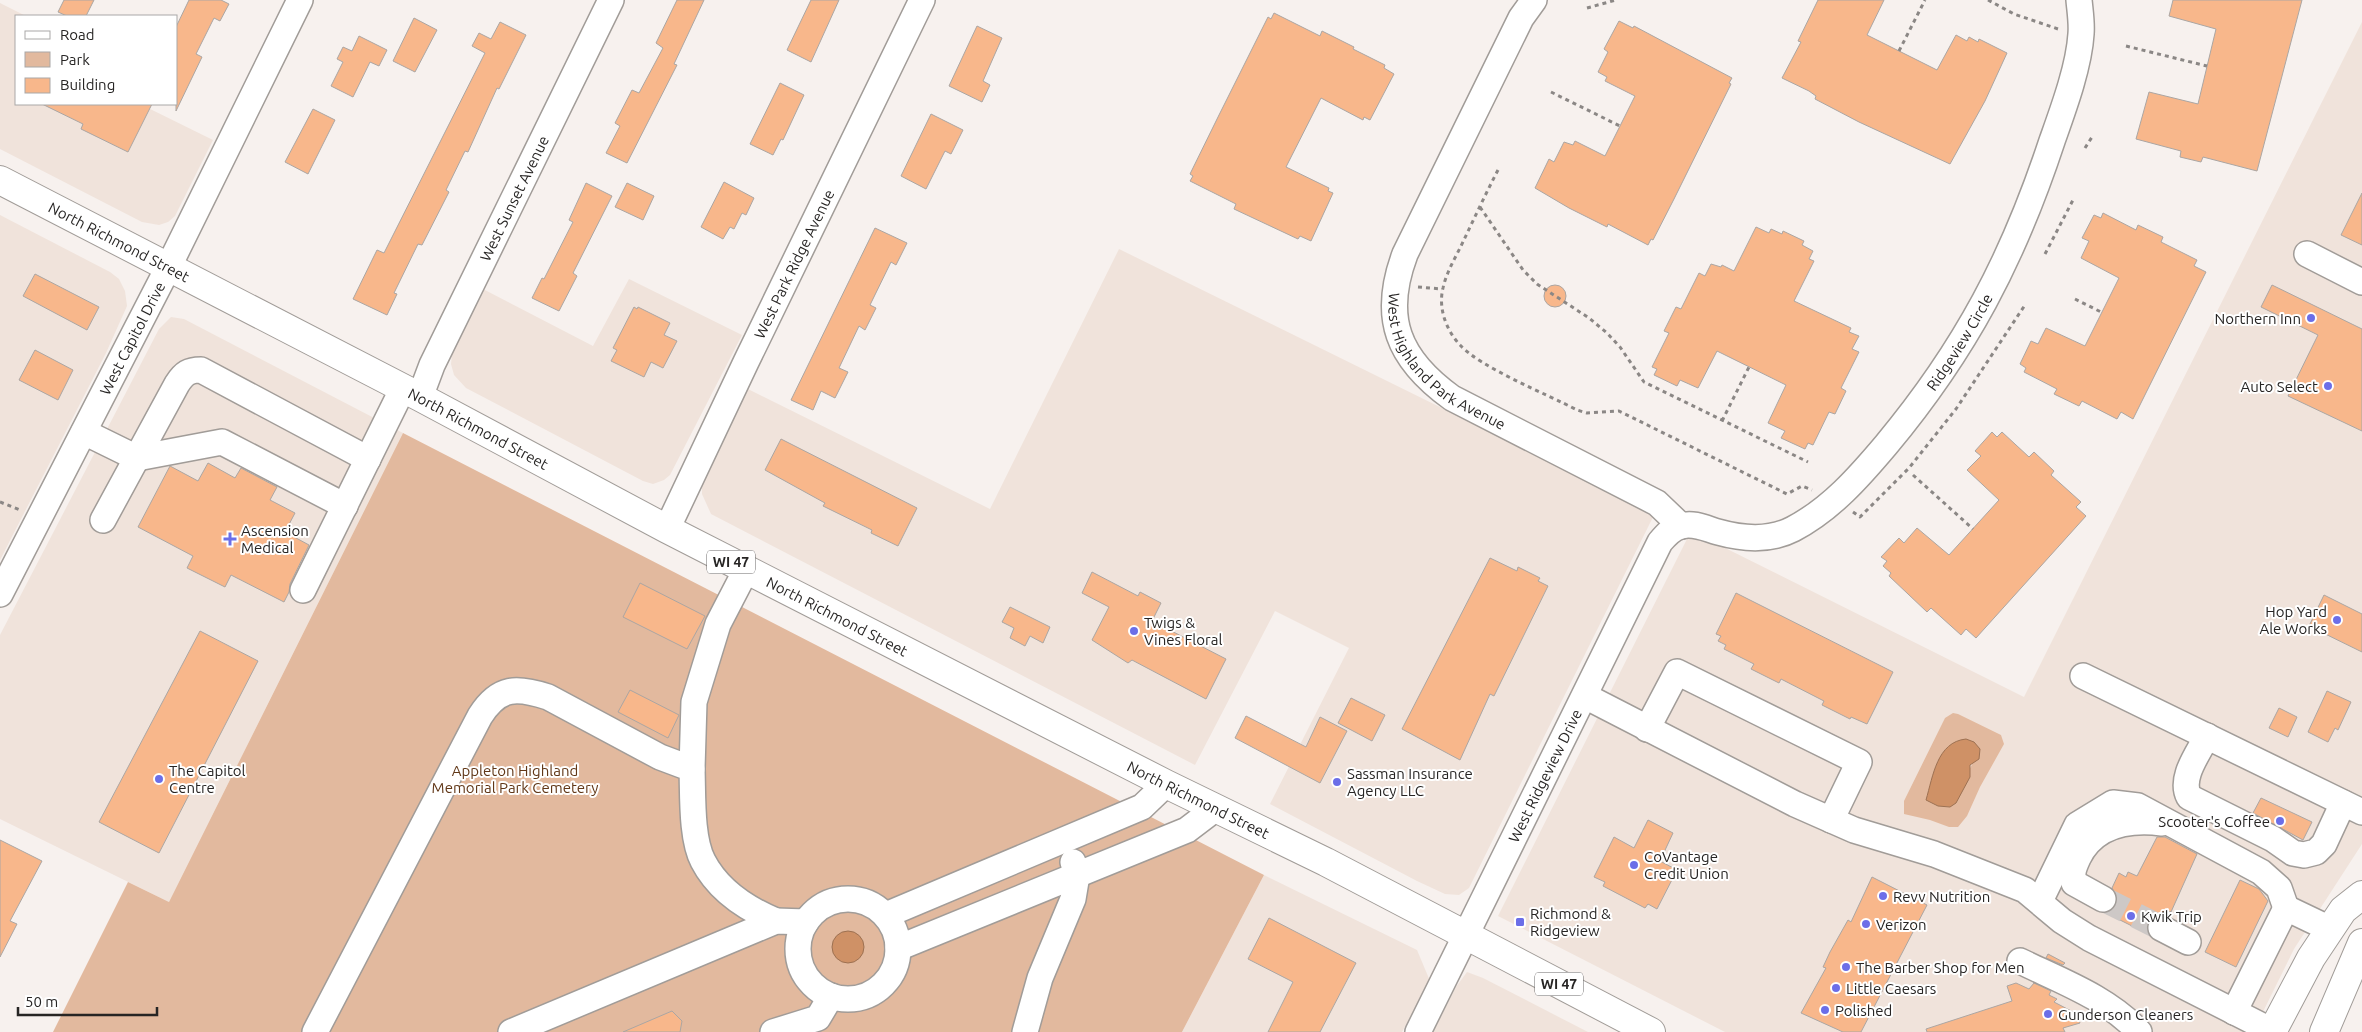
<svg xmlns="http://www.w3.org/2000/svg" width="2362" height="1032" font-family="Ubuntu,sans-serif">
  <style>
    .built { fill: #f0e3db }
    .green { fill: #e2b99e; fill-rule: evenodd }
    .water { fill: #cf9166; stroke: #9d7152 }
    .building { fill: #f8b78b; stroke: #aba6a3 }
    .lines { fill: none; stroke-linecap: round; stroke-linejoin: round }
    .minor-tunnel { stroke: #cdc8c6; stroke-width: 25; stroke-dasharray: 25 12; stroke-linecap: butt }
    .minor-casing { stroke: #a19c98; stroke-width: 28 }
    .major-casing { stroke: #a19c98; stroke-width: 30 }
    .path { stroke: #8b8785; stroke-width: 3; stroke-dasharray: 4 4; stroke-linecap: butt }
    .minor { stroke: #fff; stroke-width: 25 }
    .major { stroke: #fff; stroke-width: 28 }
    .poi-dot { fill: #6b6ee8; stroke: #fff; stroke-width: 2 }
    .labels { text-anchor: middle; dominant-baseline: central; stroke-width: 4; stroke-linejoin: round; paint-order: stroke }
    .shield { fill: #fff; stroke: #686666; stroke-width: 1 }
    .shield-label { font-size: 14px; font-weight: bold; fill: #272524 }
    .street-label { font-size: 15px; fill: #272524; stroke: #fff }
    .poi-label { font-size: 15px; fill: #272524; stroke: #fff; text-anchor: start }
    .park-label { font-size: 15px; fill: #613717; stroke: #fff }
  </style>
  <rect width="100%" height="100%" fill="#f7f1ee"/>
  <g class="built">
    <polygon points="0,3 26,16 16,16 16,104 140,104 213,140 175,216 168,222 159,225 142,222 0,149"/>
    <polygon points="2362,22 2362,844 2294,949 2253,1032 1725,1032 1498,916 1691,531 2024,697"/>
    <polygon points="0,215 110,272 119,279 125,291 127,306 106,353 0,560"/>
    <polygon points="1119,249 1655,513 1469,888 1459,895 1445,894 1417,881 1270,804 1349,648 1275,611 1195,765 711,514 702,494 702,484 746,388 990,509"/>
    <polygon points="629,279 742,335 670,475 664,480 653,484 643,481 466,388 454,375 451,364 452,354 481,288 593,346"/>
    <polygon points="171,317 184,319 403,433 169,902 0,819 0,635 159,329"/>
    <polygon points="1264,875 1417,950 1430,981 1402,1032 1182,1032"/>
    <polygon points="1467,972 1483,978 1588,1032 1433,1032 1456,987"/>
  </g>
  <g class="green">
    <polygon points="403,433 1264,875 1182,1032 53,1032 128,882 169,902"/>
    <path d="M1953,713L1958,714L2001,735L2004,744L1980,787L1967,816L1958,827H1949L1930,820L1904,814V801L1945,718ZM1980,749L1950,807L1938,806L1926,799Z"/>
  </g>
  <g class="water">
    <path d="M1966,739L1974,742L1980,749L1979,759L1970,765V777L1956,803L1950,807L1938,806L1926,800C1933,776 1937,742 1966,739Z"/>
    <circle cx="848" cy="947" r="16"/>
  </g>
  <g class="building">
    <polygon points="64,0 94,0 86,16 67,16 58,12"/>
    <polygon points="189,0 221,0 229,4 220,21 214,18 196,54 202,57 176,111 176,27"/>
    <polygon points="677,0 704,0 674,64 677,65 627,163 606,153 620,126 615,123 632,90 639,93 663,48 656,43"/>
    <polygon points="811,0 839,0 811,62 787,50"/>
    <polygon points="1818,0 1884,0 1867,35 1937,70 1956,35 1967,41 1969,37 1978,42 1979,39 2007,53 1985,101 1950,164 1859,122 1815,99 1816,96 1809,91 1782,78 1801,42 1798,41"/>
    <polygon points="2173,0 2302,0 2257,171 2203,157 2201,162 2180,157 2181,151 2136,139 2149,92 2198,104 2216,29 2169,16"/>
    <polygon points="1274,13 1320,36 1322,31 1354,47 1353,49 1385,65 1384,68 1394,74 1370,120 1364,117 1363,120 1321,98 1286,167 1329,188 1328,191 1333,193 1311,241 1300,236 1298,239 1234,209 1236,204 1190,181 1193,176 1190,174 1219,115 1268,17 1271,19"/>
    <polygon points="414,18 437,30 415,72 393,61"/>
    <polygon points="1619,21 1633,28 1634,26 1732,78 1729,83 1731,84 1674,199 1653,240 1651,239 1648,245 1608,224 1607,227 1569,208 1535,188 1549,159 1554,162 1564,142 1573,145 1575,141 1605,156 1635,96 1605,81 1607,77 1598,72 1608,52 1604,49"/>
    <polygon points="500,22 526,35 499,89 497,88 468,152 465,151 446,190 449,192 422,245 418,244 394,293 397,294 387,315 353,299 377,250 384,253 485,53 472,46 479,33 491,39"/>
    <polygon points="977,26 1002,38 983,81 990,85 982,102 949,86"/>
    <polygon points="359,36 387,50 379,66 370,62 353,97 331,86 343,62 337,59 343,47 352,51"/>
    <polygon points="780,83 804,95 783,140 781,139 773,155 750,144"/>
    <polygon points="42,104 152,104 128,152 81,129 83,124"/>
    <polygon points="313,109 335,120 308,174 285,162"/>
    <polygon points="931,114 963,130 951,154 945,151 926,189 901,176"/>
    <polygon points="724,182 754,198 746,215 742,213 734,229 730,227 723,239 701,227"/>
    <polygon points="586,183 612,196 573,273 577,276 559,311 532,298 542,278 544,279 573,222 569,220"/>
    <polygon points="627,183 654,196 643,220 615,207"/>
    <polygon points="2362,193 2362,245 2341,235"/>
    <polygon points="2103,213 2136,230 2138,225 2163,237 2161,242 2197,260 2194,266 2206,272 2133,419 2121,412 2117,419 2082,401 2079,406 2054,394 2057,389 2024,372 2026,368 2020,364 2031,341 2038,344 2046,328 2085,346 2119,278 2081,258 2089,241 2082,238 2094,215 2101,218"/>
    <polygon points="1756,227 1769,233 1771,229 1782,234 1783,231 1804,241 1802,245 1813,251 1809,259 1814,261 1794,301 1851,328 1849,332 1859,336 1852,349 1859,352 1841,388 1846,391 1835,414 1829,412 1813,445 1808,443 1805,449 1781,438 1785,431 1768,423 1786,385 1717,351 1698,388 1680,380 1677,386 1654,375 1657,369 1652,367 1669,333 1664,331 1676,307 1681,309 1699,273 1705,276 1711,264 1721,267 1722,265 1734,271"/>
    <polygon points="875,228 907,243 896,265 891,262 870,305 876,308 865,330 859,326 839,368 848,372 835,398 821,391 813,410 791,400"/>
    <polygon points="35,274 99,307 87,330 23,296"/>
    <circle cx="1555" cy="296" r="11"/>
    <polygon points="2272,285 2362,329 2362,431 2288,396 2318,335 2261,307"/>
    <polygon points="634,307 637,309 638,307 670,323 664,335 677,341 663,368 651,362 644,377 611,361 617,350 613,348"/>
    <polygon points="35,350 73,370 58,400 19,380"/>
    <polygon points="1992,432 1997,437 2002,432 2029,457 2034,452 2054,471 2051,475 2081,502 2076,507 2086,516 1976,638 1966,629 1961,635 1931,608 1927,612 1889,576 1891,573 1883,566 1887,561 1881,557 1899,538 1904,543 1917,528 1949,555 1999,500 1967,470 1981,456 1975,451"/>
    <polygon points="781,439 917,508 898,546 871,533 872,530 823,506 825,503 765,470"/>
    <polygon points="208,463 235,478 241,468 277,487 270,500 295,513 285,532 309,545 290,584 289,592 284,602 231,575 225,587 187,568 193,556 138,527 170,466 198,481"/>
    <polygon points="1490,558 1517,571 1518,567 1540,578 1538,581 1548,586 1494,696 1490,694 1460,760 1402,729"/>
    <polygon points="1092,572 1138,596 1140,592 1161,603 1152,621 1226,659 1206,699 1132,660 1128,663 1092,640 1109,607 1082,593"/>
    <polygon points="640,583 705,616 687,649 623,617"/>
    <polygon points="1736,593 1893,672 1867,724 1851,717 1850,719 1822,705 1824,701 1781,679 1779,683 1751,669 1754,664 1724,649 1726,645 1718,641 1721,636 1716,634"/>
    <polygon points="2324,595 2362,614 2362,652 2309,626"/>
    <polygon points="1010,607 1050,627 1043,643 1030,636 1025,646 1010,638 1014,628 1002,622"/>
    <polygon points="200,631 258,661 159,853 99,822"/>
    <polygon points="630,690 679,715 668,738 618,712"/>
    <polygon points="2327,691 2351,702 2338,730 2335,728 2328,742 2308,732"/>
    <polygon points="1351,698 1385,715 1372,741 1338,723"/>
    <polygon points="2279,708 2297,717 2288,737 2269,728"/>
    <polygon points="1246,716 1306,747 1320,717 1347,731 1320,783 1235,738"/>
    <polygon points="2261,798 2312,822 2303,840 2253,813"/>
    <polygon points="1648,820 1673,833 1660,861 1677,870 1657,909 1648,904 1645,908 1603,886 1605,882 1594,877 1614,837 1634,848"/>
    <polygon points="2157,837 2165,837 2197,854 2171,912 2170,911 2167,915 2160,914 2153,916 2148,922 2148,934 2106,913 2116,905 2117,898 2112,888 2119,873 2126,877 2128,872 2137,876"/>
    <polygon points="0,840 42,861 10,921 17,924 0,957"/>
    <polygon points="1872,877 1927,905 1861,1032 1843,1032 1801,1013 1826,968 1823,967 1830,952 1848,920 1851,922"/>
    <polygon points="2240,880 2259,889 2268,901 2236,967 2205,952"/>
    <polygon points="1269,918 1356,963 1320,1032 1268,1032 1293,982 1248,959"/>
    <polygon points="2048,954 2065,963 2063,965 2046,958"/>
    <polygon points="2016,983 2029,989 2034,983 2051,991 2049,995 2057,999 2054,1002 2077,1014 2080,1023 2063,1028 2065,1032 1927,1032 1926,1029 2012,1001 2007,986"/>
    <polygon points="672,1011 682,1021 680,1032 623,1032"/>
  </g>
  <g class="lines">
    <polyline class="minor-tunnel" points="2103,899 2161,928"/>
    <defs>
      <g id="minor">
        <path id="s1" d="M1534,0L1521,18L1405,254C1381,318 1398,359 1452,398L1657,503L1681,526"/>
        <polyline points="2307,254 2362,282"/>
        <path id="s2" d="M420,397L432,365L611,0"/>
        <polyline points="84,432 137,458 222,442 345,506"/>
        <path d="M103,520L177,384C184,373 189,370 201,370L368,459"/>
        <path id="s3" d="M667,529L746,362L922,0"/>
        <polyline points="303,590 403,388"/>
        <path id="s4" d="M0,594L169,266L300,0"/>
        <polyline points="2083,676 2362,812"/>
        <polyline points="1585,696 1795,804 1854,830 1934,854 2025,890 2062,921 2089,938 2272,1031"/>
        <polyline points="1647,729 1677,672 1859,762 1831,820"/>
        <path d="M2207,736C2198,754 2179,778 2189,797L2273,839L2293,853L2304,855L2316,852L2324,844L2343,803"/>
        <polyline points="692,769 694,702 718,624 746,570"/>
        <path d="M2103,899L2074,883C2071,873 2074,867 2078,858C2094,825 2129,819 2162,823"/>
        <circle cx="848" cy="949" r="50"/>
        <polyline points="2040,901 2077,825 2113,803 2138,806 2261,872 2279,888 2286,908"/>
        <polyline points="886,915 1142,807 1166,784"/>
        <polyline points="2161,928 2188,942"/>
        <polyline points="898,948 1187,830 1216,808"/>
        <path d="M2020,961C2061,981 2108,998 2139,1032"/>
        <polyline points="2234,1012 2286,908 2330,929"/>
        <path d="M315,1032L480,716C499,686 517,687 548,697L660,757L692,769C693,795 691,838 703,861C718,890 747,909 776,921"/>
        <polyline points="511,1032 776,921 806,922"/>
        <polyline points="773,1032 818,1018 831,996"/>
        <polyline points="1025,1032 1040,978 1073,899 1077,875 1073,862"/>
        <path id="s5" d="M1418,1032L1660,542C1666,535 1672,528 1681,526C1694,522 1707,529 1718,532C1743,539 1770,541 1793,529C1831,509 1859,477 1886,445C1966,349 2013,259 2052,141C2063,110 2079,67 2081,34C2082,23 2080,11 2079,0"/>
      </g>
      <g id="major">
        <path id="s6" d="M0,180L420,397L667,529L1166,784L1326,862L1651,1032"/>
        <polyline points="2272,1032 2311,958 2343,910 2362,895"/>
        <polyline points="2324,1032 2362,943"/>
      </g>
    </defs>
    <use href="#minor" class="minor-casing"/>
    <use href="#major" class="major-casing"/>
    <g class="path">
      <polyline points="1988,0 2014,14 2061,30"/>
      <polyline points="1587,8 1616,0"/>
      <polyline points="2126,46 2207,66"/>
      <polyline points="1899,51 1925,0"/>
      <polyline points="1551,92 1620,126"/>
      <polyline points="2085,148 2092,137"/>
      <path d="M1498,170C1485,195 1473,221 1461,246C1454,260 1446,274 1443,288C1438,308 1446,330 1460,345C1481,368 1547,394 1577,410L1587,413L1619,411L1787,494L1802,486L1812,490"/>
      <polyline points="1480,207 1523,270 1537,284 1589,318 1607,333 1620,347 1644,382 1808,462"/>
      <polyline points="2045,254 2073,200"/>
      <polyline points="1418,287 1442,289"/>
      <polyline points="2075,299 2101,312"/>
      <polyline points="1722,421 1749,367"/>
      <polyline points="1913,475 1973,529"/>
      <polyline points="0,502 20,510"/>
      <polyline points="1853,512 1860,517 1909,468 1956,409 2025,305"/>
    </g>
    <use href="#minor" class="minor"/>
    <use href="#major" class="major"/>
  </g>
  <g class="poi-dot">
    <circle cx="2311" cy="318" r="5"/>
    <circle cx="2328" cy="386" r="5"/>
    <path d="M227.5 531.5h5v5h5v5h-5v5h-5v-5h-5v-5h5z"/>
    <circle cx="2337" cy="620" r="5"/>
    <circle cx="1134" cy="631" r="5"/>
    <circle cx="159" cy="779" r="5"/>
    <circle cx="1337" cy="782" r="5"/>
    <circle cx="2280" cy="821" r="5"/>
    <circle cx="1634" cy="865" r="5"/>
    <circle cx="1883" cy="896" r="5"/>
    <circle cx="2131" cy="916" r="5"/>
    <rect x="1515" y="917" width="10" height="10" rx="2.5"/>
    <circle cx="1866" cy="924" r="5"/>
    <circle cx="1846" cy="967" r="5"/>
    <circle cx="1836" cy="988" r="5"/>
    <circle cx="1825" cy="1010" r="5"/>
    <circle cx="2048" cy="1014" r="5"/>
  </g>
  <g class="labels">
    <g class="shield">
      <rect x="707" y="550.5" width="48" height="23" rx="4"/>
      <rect x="1535" y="972.5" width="48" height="23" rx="4"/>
    </g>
    <g class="shield-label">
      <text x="731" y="562">WI 47</text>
      <text x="1559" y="984">WI 47</text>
    </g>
    <g class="street-label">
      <text stroke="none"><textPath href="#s2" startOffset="220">West Sunset Avenue</textPath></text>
      <text stroke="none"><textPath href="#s6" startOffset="134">North Richmond Street</textPath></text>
      <text stroke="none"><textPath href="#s3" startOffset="294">West Park Ridge Avenue</textPath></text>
      <text stroke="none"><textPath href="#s4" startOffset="288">West Capitol Drive</textPath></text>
      <text stroke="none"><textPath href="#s5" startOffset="941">Ridgeview Circle</textPath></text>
      <text stroke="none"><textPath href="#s1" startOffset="418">West Highland Park Avenue</textPath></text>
      <text stroke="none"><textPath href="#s6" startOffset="539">North Richmond Street</textPath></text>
      <text stroke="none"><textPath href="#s6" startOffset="944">North Richmond Street</textPath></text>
      <text stroke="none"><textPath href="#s5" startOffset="286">West Ridgeview Drive</textPath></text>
      <text stroke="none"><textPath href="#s6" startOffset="1349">North Richmond Street</textPath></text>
    </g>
    <g class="poi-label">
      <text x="2301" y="318" text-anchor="end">Northern Inn</text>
      <text x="2318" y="386" text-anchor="end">Auto Select</text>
      <text x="241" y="530">Ascension<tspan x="241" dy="17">Medical</tspan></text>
      <text x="2327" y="611" text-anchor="end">Hop Yard<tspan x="2327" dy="17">Ale Works</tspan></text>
      <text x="1144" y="622">Twigs &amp;<tspan x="1144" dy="17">Vines Floral</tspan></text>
      <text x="169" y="770">The Capitol<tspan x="169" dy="17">Centre</tspan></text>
      <text x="1347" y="773">Sassman Insurance<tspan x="1347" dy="17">Agency LLC</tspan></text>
      <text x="2270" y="821" text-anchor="end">Scooter's Coffee</text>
      <text x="1644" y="856">CoVantage<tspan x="1644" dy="17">Credit Union</tspan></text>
      <text x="1893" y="896">Revv Nutrition</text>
      <text x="1530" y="913">Richmond &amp;<tspan x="1530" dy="17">Ridgeview</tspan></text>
      <text x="2141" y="916">Kwik Trip</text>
      <text x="1876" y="924">Verizon</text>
      <text x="1856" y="967">The Barber Shop for Men</text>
      <text x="1846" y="988">Little Caesars</text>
      <text x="1835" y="1010">Polished</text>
      <text x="2058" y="1014">Gunderson Cleaners</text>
    </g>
    <g class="park-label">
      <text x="515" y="770">Appleton Highland<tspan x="515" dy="17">Memorial Park Cemetery</tspan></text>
    </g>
  </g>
  <rect x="15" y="15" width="162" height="90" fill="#ffffff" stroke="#a9a8a7"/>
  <rect x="25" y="31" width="25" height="8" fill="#ffffff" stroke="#a9a8a7"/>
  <text x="60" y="40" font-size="15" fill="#272524">Road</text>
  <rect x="25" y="52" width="25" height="15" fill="#e2b99e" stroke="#a9a8a7"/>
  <text x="60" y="65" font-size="15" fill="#272524">Park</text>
  <rect x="25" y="78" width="25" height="15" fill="#f8b78b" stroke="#a9a8a7"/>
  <text x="60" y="90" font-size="15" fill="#272524">Building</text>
  <path d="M18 1007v8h139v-8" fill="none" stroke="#272524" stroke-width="2.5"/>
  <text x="25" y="1007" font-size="15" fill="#272524" stroke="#ffffff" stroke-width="4" paint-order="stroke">50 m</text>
</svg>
